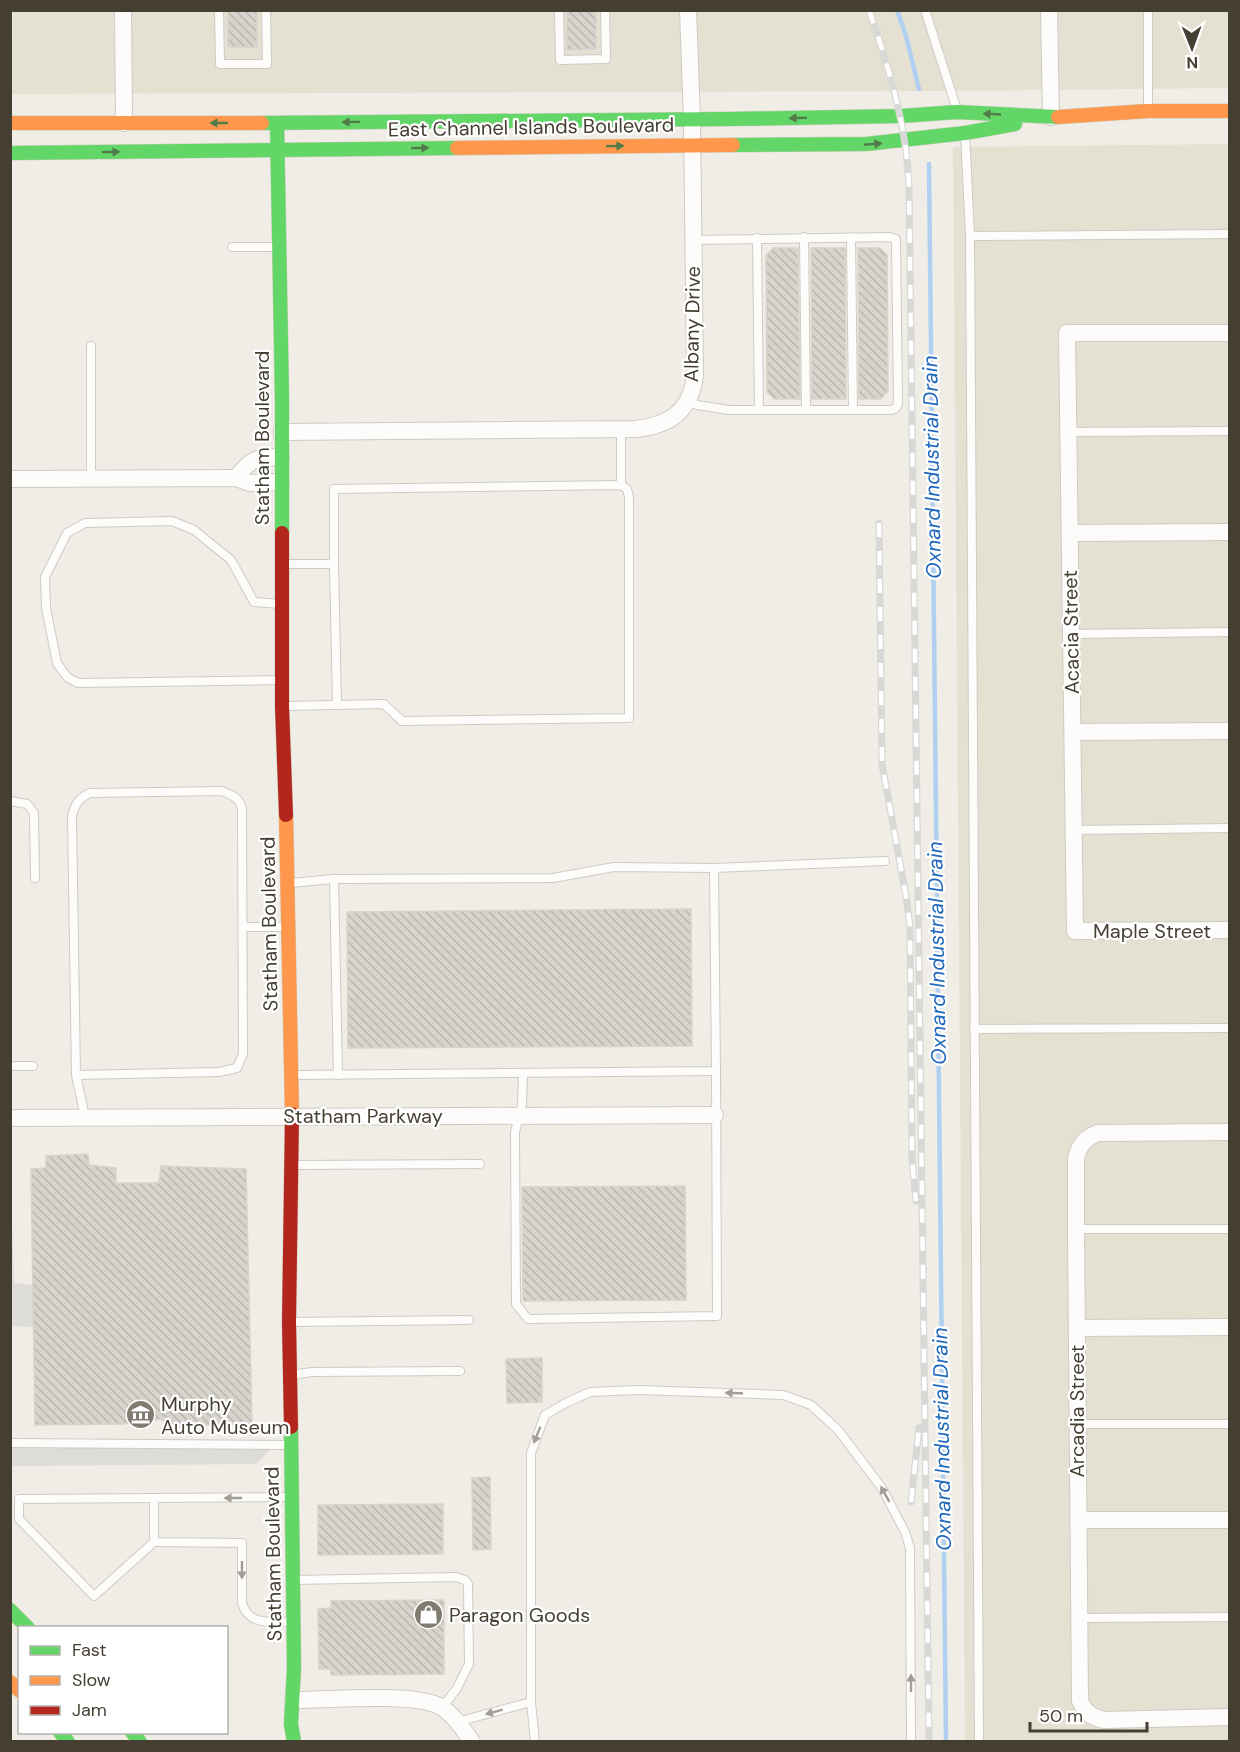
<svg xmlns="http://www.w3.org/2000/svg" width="1240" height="1752" font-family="'DM Sans',sans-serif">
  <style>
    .residential { fill: #e4e1d2 }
    .parking { fill: #dedcd6 }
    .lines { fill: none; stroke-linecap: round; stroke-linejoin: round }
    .stream { stroke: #b0d0f2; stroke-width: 4.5 }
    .building { fill: url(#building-back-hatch); stroke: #d7d4cb; stroke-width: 1.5 }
    .lane-casing { stroke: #cdcbc3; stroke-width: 10 }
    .street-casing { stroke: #cdcbc3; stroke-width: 18 }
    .fast-casing { stroke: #cfccbb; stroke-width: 15 }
    .slow-casing { stroke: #cfccbb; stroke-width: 15 }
    .jam-casing { stroke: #cfccbb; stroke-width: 15 }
    .lane { stroke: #fdfcfb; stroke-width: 8 }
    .street { stroke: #fdfcfb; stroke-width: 16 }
    .fast { stroke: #63d668; stroke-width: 14 }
    .slow { stroke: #ff974d; stroke-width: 14 }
    .jam { stroke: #b3261e; stroke-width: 14 }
    .rail-casing { stroke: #d8d8d7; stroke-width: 7 }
    .rail { stroke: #fff; stroke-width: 4.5; stroke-dasharray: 14; stroke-linecap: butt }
    .oneway { fill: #517b48 }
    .oneway2 { fill: #a19e96 }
    .labels { text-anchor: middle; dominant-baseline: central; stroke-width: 4.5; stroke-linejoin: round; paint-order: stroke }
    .street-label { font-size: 20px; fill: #453f32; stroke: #fff }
    .poi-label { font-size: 20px; fill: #453f32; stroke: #fff; text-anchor: start }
    .water-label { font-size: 21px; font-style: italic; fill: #2068bb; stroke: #fff }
  </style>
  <defs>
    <pattern id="building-back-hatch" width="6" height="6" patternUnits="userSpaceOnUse" patternTransform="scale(1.5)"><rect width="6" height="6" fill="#d7d4cc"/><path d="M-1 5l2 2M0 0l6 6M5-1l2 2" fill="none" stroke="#bab7b0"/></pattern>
  </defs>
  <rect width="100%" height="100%" fill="#efede5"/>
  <g class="residential">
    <polygon points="13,10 1230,11 1229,88 943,91 11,94"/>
    <polygon points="1229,144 1229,1741 965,1741 953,147"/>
  </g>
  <g class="parking">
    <polygon points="10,1158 14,1283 33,1285 34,1327 11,1326"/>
    <polygon points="11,1447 271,1449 256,1464 11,1466"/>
  </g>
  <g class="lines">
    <g class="stream">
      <polyline points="897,10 906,36 919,89"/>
      <polyline points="929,164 946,1742"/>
    </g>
  </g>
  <g class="building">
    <rect x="228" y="10" width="29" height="37"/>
    <polygon points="567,10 596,10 596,49 567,50"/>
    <polygon points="773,248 798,248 800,399 774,399 767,392 766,256"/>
    <polygon points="811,248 845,248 846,399 812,399"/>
    <polygon points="858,248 880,248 887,255 888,391 881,399 859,399"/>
    <polygon points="691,909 692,1046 348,1048 347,912"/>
    <polygon points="88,1154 89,1165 116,1168 116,1183 159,1183 161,1166 246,1169 252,1424 167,1426 162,1419 122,1424 35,1425 31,1169 46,1168 46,1156"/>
    <polygon points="685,1186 686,1300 523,1301 522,1187"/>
    <polygon points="542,1358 542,1402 507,1403 506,1359"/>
    <polygon points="490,1477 491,1549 473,1550 472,1478"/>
    <polygon points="443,1504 443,1554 318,1555 318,1505"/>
    <polygon points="444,1600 444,1674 331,1675 331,1669 319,1669 318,1609 331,1608 331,1601"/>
  </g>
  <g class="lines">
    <defs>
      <g id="lane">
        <polyline points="219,10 220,64 267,64 266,10"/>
        <polyline points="559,10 560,60 606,59 605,10"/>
        <polyline points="925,10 957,110"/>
        <polyline points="1148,10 1148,111"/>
        <polyline points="965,133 970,236 979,1742"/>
        <polyline points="970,236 1230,234"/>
        <polyline points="804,237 806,410"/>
        <polyline points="851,237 853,410"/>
        <polyline points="757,238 759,410"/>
        <polyline points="232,247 277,247"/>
        <polyline points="91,346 91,478"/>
        <polyline points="688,401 697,405 729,410 891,410 896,408 898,404 896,239 890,237 693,240"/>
        <polyline points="621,429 621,485"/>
        <polyline points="1068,432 1230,431"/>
        <polyline points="283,564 334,564 337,704"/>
        <polyline points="280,604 254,602 231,560 194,530 172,521 85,523 67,533 45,577 46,608 57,663 67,677 78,683 282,680"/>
        <polyline points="1071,634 1230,632"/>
        <polyline points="283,706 384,704 402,721 629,718 629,497 627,489 621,485 334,489 334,564"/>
        <polyline points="10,801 27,804 34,813 35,878"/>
        <polyline points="1074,830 1230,828"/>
        <polyline points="714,868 885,861"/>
        <polyline points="334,879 338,1075"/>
        <polyline points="291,883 334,879 553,878 614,867 714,868 716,1071 294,1075"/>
        <polyline points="243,927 288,927"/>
        <polyline points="974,1029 1230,1028"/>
        <polyline points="10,1066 33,1066"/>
        <polyline points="523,1073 522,1105 515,1132 516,1304 528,1319 717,1316 716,1071"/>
        <path d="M76,1075L219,1072L237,1068L243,1054L242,809C240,798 232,795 222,791L90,793C79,798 75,804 72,816L76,1075L85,1117"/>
        <polyline points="292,1165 480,1164"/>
        <polyline points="1076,1229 1230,1229"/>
        <polyline points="289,1322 469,1320"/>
        <polyline points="290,1375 312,1372 460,1371"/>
        <polyline points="1078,1424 1230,1424"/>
        <polyline points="10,1443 289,1445"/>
        <path d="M291,1497L154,1498V1542L242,1543V1603C249,1627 272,1621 293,1622"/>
        <polyline points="154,1498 19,1499 19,1519 94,1596 154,1542"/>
        <polyline points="294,1580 456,1577 465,1580 468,1584 469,1664 457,1688 442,1708"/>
        <polyline points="1079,1618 1230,1617"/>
        <polyline points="457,1722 531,1702"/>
        <polyline points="535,1742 531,1702 531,1453 545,1415 566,1403 590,1392 639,1390 783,1395 811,1405 838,1430 882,1488 905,1532 910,1548 911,1742"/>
      </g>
      <g id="street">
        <polyline points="123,10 124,123"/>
        <polyline points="1049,10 1051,117"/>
        <polyline points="1230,333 1067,333 1075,931 1230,930"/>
        <path d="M282,432L636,429C670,425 690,412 695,376L692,119L688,10"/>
        <path d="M236,478C251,458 257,457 281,457"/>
        <polyline points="10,479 236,478 250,483 281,482"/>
        <polyline points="1070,533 1230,532"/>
        <polyline points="1073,732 1230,731"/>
        <polyline points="10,1118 715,1115"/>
        <path d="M1230,1132L1098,1133C1085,1138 1080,1144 1076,1158V1229L1080,1701C1086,1713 1091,1717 1104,1720L1230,1717"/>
        <polyline points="1077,1328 1230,1327"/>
        <polyline points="1078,1520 1230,1520"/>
        <path d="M293,1700C327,1700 415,1692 441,1707C454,1715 463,1729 472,1742"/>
      </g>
      <g id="fast">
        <polyline points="262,123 728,119 901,116 957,112 1058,117"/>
        <polyline points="277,123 282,398 282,533"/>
        <polyline points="733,145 866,144 965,133 1015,124"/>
        <polyline points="10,153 457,148"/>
        <polyline points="291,1427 294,1668 291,1724 294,1742"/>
        <polyline points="10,1610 28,1628"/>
        <polyline points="60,1732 68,1742"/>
        <polyline points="132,1732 140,1742"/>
      </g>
      <g id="slow">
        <polyline points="1058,117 1148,111 1230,111"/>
        <polyline points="10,123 262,123"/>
        <polyline points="457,148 733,145"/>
        <polyline points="286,815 292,1114"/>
        <polyline points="10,1682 20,1691"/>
      </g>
      <g id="jam">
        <polyline points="282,533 282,706 286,815"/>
        <polyline points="291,1427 289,1322 292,1114"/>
      </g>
    </defs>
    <use href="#lane" class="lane-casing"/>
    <use href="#street" class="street-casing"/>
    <use href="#fast" class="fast-casing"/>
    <use href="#slow" class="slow-casing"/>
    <use href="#jam" class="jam-casing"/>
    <use href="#lane" class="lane"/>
    <use href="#street" class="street"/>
    <use href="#fast" class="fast"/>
    <use href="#slow" class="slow"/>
    <use href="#jam" class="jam"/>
    <defs>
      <g id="rail">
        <path d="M869,10C889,68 907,126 909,188L929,1742"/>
        <polyline points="879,523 882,764 906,896 910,926 912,1160 916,1201"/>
        <polyline points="911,1502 919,1428"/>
      </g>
    </defs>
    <use href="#rail" class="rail-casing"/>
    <use href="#rail" class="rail"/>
  </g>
  <defs><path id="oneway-solid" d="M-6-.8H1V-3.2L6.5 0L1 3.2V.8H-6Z" transform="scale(1.5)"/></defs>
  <g class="oneway">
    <use href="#oneway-solid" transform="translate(992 114) rotate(-177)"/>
    <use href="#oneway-solid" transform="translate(798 118) rotate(179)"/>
    <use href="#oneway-solid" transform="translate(351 122) rotate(179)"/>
    <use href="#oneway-solid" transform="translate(219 123) rotate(180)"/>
    <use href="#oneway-solid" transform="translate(873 144) rotate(-5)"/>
    <use href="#oneway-solid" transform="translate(615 146) rotate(-1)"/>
    <use href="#oneway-solid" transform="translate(420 148) rotate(-1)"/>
    <use href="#oneway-solid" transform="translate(111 152) rotate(-1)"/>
  </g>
  <g class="oneway2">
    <use href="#oneway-solid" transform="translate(734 1393) rotate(-178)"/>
    <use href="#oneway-solid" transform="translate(537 1435) rotate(112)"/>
    <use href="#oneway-solid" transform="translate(885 1494) rotate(-119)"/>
    <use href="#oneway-solid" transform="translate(233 1498) rotate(180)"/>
    <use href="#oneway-solid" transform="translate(242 1570) rotate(90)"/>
    <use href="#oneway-solid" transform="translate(911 1683) rotate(-90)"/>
    <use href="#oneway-solid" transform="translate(494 1712) rotate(165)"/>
  </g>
  <defs>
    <symbol id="museum-disc" viewBox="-11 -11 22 22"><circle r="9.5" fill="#807c71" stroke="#fff"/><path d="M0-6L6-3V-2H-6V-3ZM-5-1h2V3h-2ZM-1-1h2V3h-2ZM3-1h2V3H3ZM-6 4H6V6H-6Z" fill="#fff"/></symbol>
    <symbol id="shop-disc" viewBox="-11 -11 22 22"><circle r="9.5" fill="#807c71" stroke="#fff"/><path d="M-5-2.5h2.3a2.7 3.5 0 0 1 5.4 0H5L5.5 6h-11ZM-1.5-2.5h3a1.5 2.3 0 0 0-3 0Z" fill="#fff"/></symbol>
  </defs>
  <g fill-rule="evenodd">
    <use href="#museum-disc" x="124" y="1398" width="33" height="33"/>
    <use href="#shop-disc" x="412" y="1598" width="33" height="33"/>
  </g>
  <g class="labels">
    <g class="street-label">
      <text transform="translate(531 127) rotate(-1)">East Channel Islands Boulevard</text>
      <text transform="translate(692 324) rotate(-89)">Albany Drive</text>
      <text transform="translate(262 438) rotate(-90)">Statham Boulevard</text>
      <text transform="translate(1071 632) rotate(-91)">Acacia Street</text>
      <text transform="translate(269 924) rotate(-91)">Statham Boulevard</text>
      <text x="1152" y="931">Maple Street</text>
      <text x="363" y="1116">Statham Parkway</text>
      <text transform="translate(1077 1411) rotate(-90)">Arcadia Street</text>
      <text transform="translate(273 1554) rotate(-91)">Statham Boulevard</text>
    </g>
    <g class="poi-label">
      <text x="161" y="1404">Murphy<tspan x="161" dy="23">Auto Museum</tspan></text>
      <text x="449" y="1615">Paragon Goods</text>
    </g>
    <g class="water-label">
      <text transform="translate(932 467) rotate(-91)">Oxnard Industrial Drain</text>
      <text transform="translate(937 953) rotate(-91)">Oxnard Industrial Drain</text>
      <text transform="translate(942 1439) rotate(-91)">Oxnard Industrial Drain</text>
    </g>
  </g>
  <rect width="1240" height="1752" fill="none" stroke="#453f32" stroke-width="24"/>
  <rect x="18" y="1626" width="210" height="108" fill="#ffffff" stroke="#b5b2ad" stroke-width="1.5"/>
  <rect x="30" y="1646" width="30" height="9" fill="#63d668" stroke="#b5b2ad" stroke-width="1.5"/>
  <text x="72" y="1656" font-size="18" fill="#453f32">Fast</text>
  <rect x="30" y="1676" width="30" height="9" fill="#ff974d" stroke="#b5b2ad" stroke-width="1.5"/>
  <text x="72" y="1686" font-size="18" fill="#453f32">Slow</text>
  <rect x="30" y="1706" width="30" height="9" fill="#b3261e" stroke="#b5b2ad" stroke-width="1.5"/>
  <text x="72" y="1716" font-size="18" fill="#453f32">Jam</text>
  <g transform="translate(1192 48) rotate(179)" stroke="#ffffff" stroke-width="4.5" paint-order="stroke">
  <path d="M0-4.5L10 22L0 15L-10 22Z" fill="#453f32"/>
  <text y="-9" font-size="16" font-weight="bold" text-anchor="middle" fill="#453f32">N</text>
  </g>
  <path d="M1030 1722v9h117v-9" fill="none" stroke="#453f32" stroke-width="3"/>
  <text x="1039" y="1722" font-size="18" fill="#453f32" stroke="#ffffff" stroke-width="4.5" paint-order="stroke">50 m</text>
</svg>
